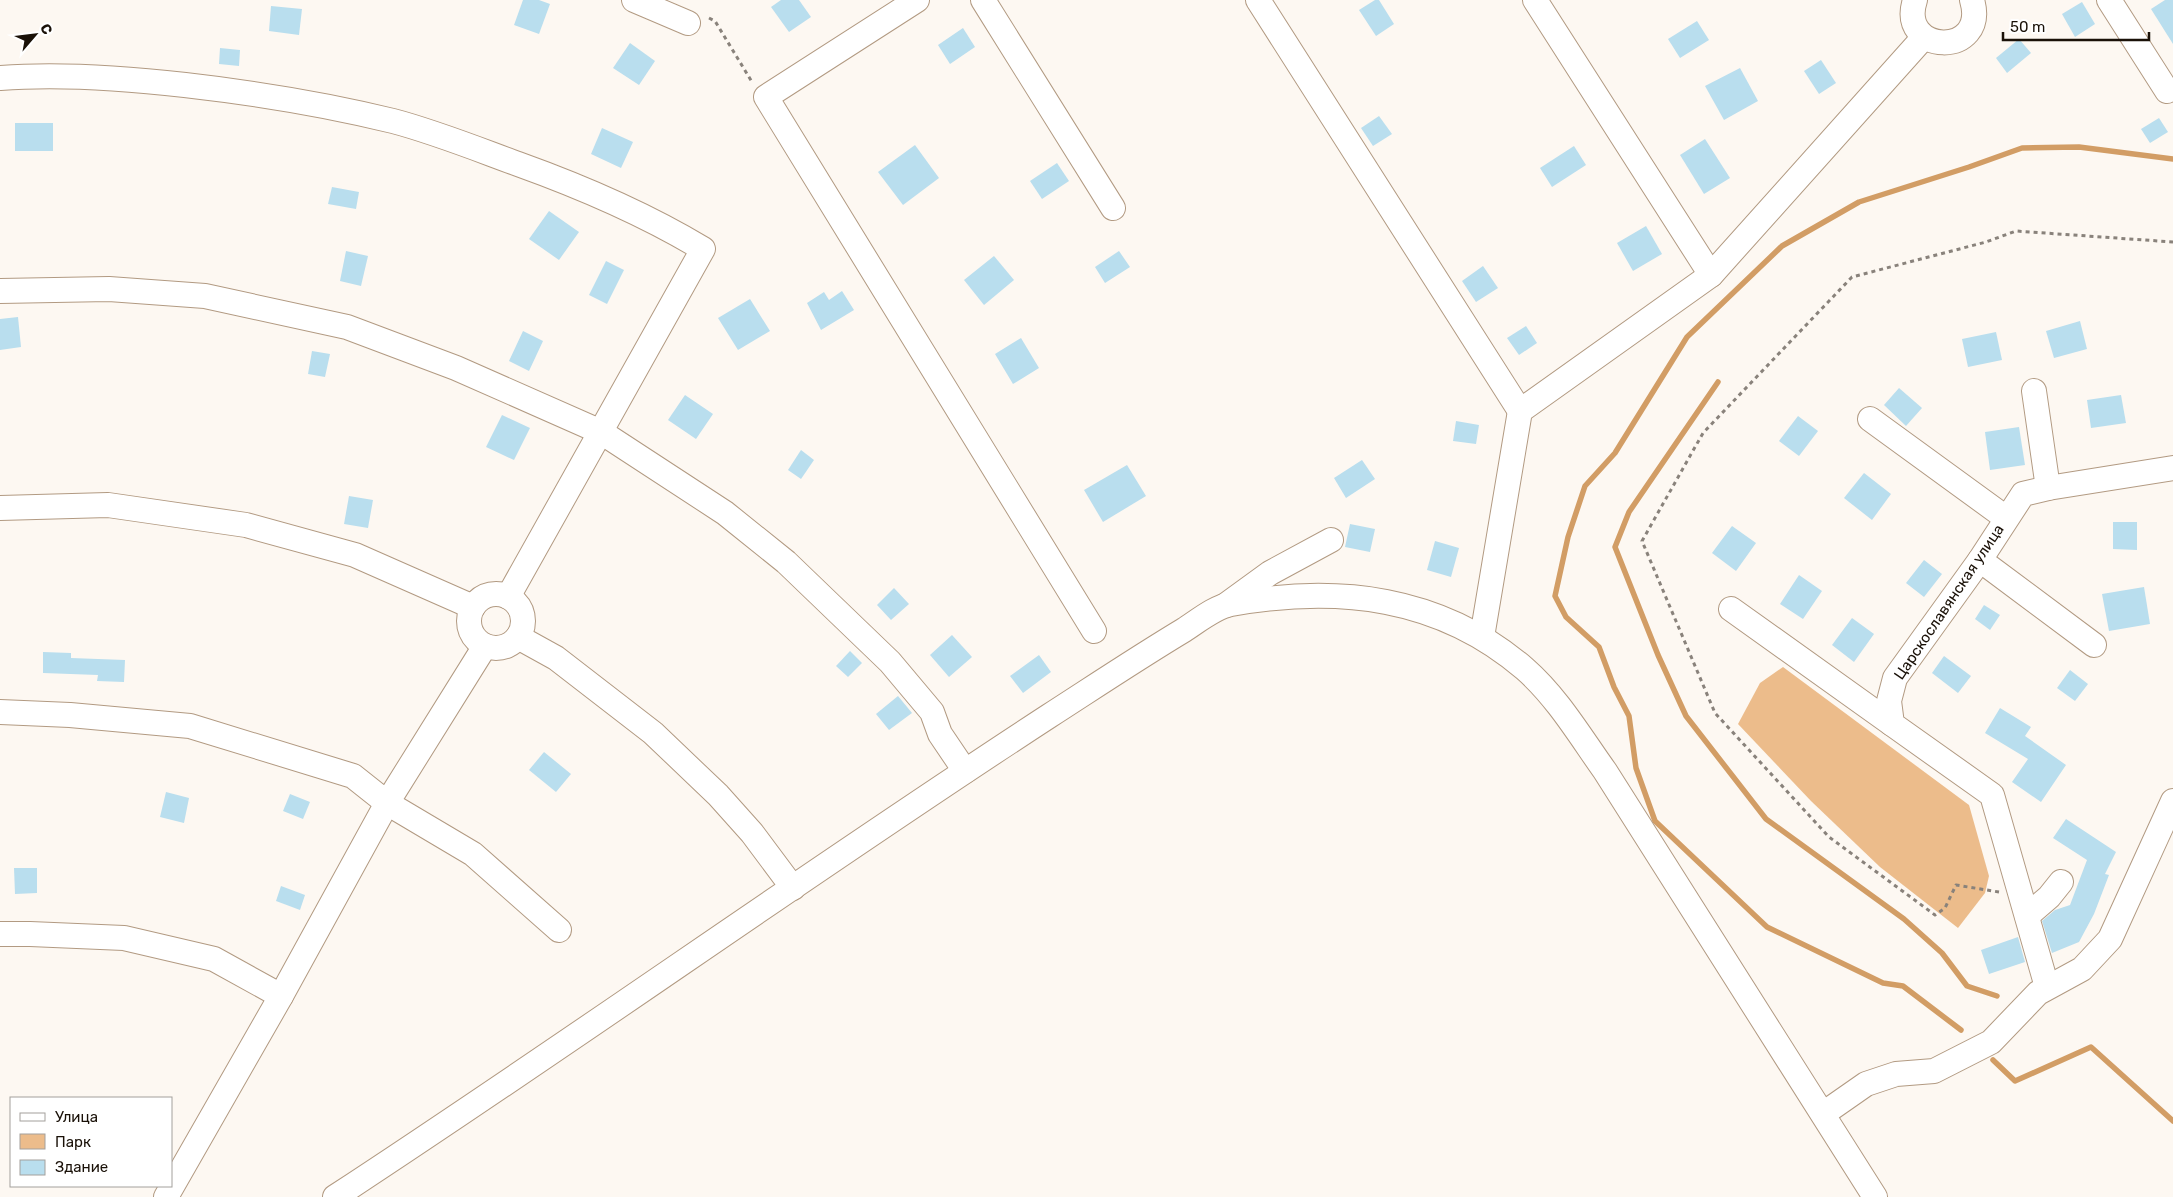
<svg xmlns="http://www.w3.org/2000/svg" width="2173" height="1197" font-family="Rubik,sans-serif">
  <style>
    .green { fill: #ecbc8b }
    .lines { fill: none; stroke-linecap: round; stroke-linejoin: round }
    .stream { stroke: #d29d65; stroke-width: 5.5 }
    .building { fill: #b9deee }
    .minor-casing { stroke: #b29a82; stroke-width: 26 }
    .path { stroke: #89827b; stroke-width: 3; stroke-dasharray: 4 4; stroke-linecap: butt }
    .minor { stroke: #fff; stroke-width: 24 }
    .labels { text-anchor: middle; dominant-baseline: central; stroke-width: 4; stroke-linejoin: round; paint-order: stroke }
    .street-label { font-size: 15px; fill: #1a1108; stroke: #fff }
  </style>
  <rect width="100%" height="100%" fill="#fdf8f2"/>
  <polygon class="green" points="1783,667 1969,805 1989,876 1985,893 1958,928 1880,867 1811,801 1738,724 1760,683"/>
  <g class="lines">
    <g class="stream">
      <polyline points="1718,382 1629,512 1615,547 1658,655 1686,716 1766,819 1904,919 1942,953 1967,986 1997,996"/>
      <polyline points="1961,1030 1903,986 1883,983 1767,927 1655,821 1636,768 1629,716 1614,687 1599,647 1566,617 1555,596 1568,537 1585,486 1615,453 1687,337 1782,246 1859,202 1969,167 2022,148 2079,147 2173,159"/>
      <polyline points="1993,1060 2015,1081 2091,1047 2173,1121"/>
    </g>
  </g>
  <g class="building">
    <polygon points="523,0 539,0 550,4 539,34 514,25"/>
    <polygon points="781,0 799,0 811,17 789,32 771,7"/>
    <polygon points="1375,0 1379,0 1394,24 1376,36 1359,10"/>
    <polygon points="2165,0 2173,0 2173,44 2151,9"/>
    <polygon points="2082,2 2095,24 2075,37 2062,14"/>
    <polygon points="271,6 302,9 299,35 269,31"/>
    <polygon points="1697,21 1709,40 1680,58 1668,39"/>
    <polygon points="963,28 975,47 950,64 938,45"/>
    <polygon points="2019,39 2031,53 2007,73 1996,58"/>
    <polygon points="630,43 655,61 639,85 613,68"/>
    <polygon points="220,48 240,50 239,66 219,64"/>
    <polygon points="1821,60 1836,83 1819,94 1804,71"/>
    <polygon points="1740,68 1758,101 1724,120 1705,86"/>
    <polygon points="1379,116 1392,134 1373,146 1361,128"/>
    <polygon points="2159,118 2168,132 2150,143 2141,129"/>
    <rect x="15" y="123" width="38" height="28"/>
    <polygon points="602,128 633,142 621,168 591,154"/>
    <polygon points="1705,139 1730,178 1704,194 1680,155"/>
    <polygon points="915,145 939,178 903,205 878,172"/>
    <polygon points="1574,146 1586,165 1552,187 1540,168"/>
    <polygon points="1057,163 1069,181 1042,199 1030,181"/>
    <polygon points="332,187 359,192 356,209 328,204"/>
    <polygon points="549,211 579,232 559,260 529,239"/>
    <polygon points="1646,226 1662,254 1633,271 1617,243"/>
    <polygon points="346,251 368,256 361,286 340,281"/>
    <polygon points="1119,251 1130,267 1105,283 1095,267"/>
    <polygon points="994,256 1014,280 984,305 964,280"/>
    <polygon points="606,261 624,270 607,304 589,295"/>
    <polygon points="1483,266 1498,288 1476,302 1462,281"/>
    <polygon points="842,291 854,310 821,330 807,303 824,292 829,300"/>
    <polygon points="750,299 770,331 738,350 718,318"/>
    <polygon points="18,317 21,347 0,350 0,319"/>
    <polygon points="2080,321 2087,349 2054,358 2046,331"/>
    <polygon points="1526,326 1537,343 1519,355 1507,338"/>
    <polygon points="523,331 543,341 529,371 509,361"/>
    <polygon points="1996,332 2002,360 1968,367 1962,339"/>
    <polygon points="1021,338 1039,368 1013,384 995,354"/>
    <polygon points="312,351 330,354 325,377 308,374"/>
    <polygon points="1899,388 1922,408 1906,426 1884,405"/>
    <polygon points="685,395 713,414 696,439 668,420"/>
    <polygon points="2121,395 2126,423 2091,428 2087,400"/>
    <polygon points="502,415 530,428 514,460 486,447"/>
    <polygon points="1798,416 1818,431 1799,456 1779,441"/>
    <polygon points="1456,421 1479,425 1476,444 1453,441"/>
    <polygon points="2019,427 2025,465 1990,470 1985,432"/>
    <polygon points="801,450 814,460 801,479 788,470"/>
    <polygon points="1362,460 1375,479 1346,498 1334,478"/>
    <polygon points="1127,465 1146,496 1103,522 1084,490"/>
    <polygon points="1864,473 1891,494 1872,520 1844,498"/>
    <polygon points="349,496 373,500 368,528 344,524"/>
    <polygon points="2113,522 2137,522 2137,550 2113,549"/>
    <polygon points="1350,524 1375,529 1370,552 1345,547"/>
    <polygon points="1732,526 1756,543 1736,571 1712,553"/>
    <polygon points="1435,541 1459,548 1451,577 1427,570"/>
    <polygon points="1924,560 1942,574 1924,597 1906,583"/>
    <polygon points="1799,575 1822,591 1803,619 1780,604"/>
    <polygon points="2144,587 2150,624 2109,631 2102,594"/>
    <polygon points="894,588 909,604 891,620 877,605"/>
    <polygon points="1984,605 2000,615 1990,630 1975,619"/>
    <polygon points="1852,618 1874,634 1854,662 1832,645"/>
    <polygon points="952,635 972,657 949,677 930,655"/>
    <polygon points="850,651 862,663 848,677 836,666"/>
    <polygon points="43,652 71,653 71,658 125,660 124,682 97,681 98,675 43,673"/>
    <polygon points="1039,655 1051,672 1023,693 1010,676"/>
    <polygon points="1944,656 1971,676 1958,693 1932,673"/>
    <polygon points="2070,670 2088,684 2075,701 2057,688"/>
    <polygon points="898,696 912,713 889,730 876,714"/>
    <polygon points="2000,708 2031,727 2025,736 2066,765 2041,802 2012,782 2028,759 1985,733"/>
    <polygon points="544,752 571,774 556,792 529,770"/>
    <polygon points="166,792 189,798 184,823 160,817"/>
    <polygon points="290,794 310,802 303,819 283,811"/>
    <polygon points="2066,819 2116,852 2105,874 2109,875 2094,914 2079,942 2052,953 2042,921 2055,910 2070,905 2087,860 2053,838"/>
    <polygon points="14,868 37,868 37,893 15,894"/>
    <polygon points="281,886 305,895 300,910 276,901"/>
    <polygon points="2018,937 2025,962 1989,974 1981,950"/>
  </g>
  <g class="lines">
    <defs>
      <g id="minor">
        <polyline points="634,0 688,23"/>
        <polyline points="917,0 766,97 1094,631"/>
        <polyline points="983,0 1113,208"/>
        <polyline points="1258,0 1520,411"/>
        <polyline points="1535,0 1711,275"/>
        <path d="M1915,0C1897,55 1989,58 1972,0"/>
        <polyline points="2109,0 2167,91"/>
        <path d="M0,78C61,73 124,78 185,85C255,93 324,104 393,121C435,132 477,149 518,164C582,187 645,214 703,249L508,597"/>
        <polyline points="0,291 109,289 205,296 347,327 456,368 601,432 725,513 786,562 890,662 932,712 940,734 965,771"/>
        <polyline points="2034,391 2048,488"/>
        <polyline points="1870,419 2006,518"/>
        <polyline points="0,508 108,505 246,525 355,555 473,607"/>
        <polyline points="1980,560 2094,645"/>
        <circle cx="496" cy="621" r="27"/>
        <polyline points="1226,605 1270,573 1331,540"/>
        <polyline points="1731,609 1892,724"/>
        <polyline points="518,637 556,658 653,733 718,795 752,833 793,888"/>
        <polyline points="1482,637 1520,411 1711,275 1924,37"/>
        <polyline points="485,646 387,803 473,854 559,930"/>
        <polyline points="0,712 70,715 190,726 353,776 387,803 281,996 166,1197"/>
        <polyline points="2027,916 2049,897 2061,882"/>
        <polyline points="0,934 30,934 124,938 214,959 281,996"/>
        <polyline points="2047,987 1992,795 1892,724 1889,701 1895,678 1980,560 2023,494 2048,488 2173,468"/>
        <polyline points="1823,1114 1866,1084 1896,1074 1934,1071 1991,1042 2038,993 2082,969 2110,939 2173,801"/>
        <path d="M335,1197C575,1040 809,872 1049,716C1094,687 1139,657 1184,630C1198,621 1215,607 1231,604C1338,585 1440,596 1525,669C1557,697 1580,736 1605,771L1875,1197"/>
      </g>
    </defs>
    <use href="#minor" class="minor-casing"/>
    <g class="path">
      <polyline points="709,18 715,21 752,82"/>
      <polyline points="1999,892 1956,885 1945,908 1935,915 1829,837 1715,713 1642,541 1703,433 1852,277 1986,242 2016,231 2173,242"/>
    </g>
    <use href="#minor" class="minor"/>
  </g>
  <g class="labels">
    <g class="street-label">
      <text transform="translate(1949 602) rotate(-56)">Царскославянская улица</text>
    </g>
  </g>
  <rect x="10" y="1097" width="162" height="90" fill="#ffffff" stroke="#a3a09c"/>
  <rect x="20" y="1113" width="25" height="8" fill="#ffffff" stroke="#a3a09c"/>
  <text x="55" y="1122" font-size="15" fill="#1a1108">Улица</text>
  <rect x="20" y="1134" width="25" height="15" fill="#ecbc8b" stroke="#a3a09c"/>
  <text x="55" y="1147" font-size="15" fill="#1a1108">Парк</text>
  <rect x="20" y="1160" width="25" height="15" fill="#b9deee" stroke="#a3a09c"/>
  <text x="55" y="1172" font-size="15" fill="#1a1108">Здание</text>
  <g transform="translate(35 35) rotate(62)" stroke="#ffffff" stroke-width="4" paint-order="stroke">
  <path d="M0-4L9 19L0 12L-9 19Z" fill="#1a1108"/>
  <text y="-8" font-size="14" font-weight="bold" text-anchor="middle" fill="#1a1108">С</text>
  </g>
  <path d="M2003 32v8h146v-8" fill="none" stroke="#1a1108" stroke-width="2.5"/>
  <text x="2010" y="32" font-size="15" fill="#1a1108" stroke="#ffffff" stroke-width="4" paint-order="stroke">50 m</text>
</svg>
